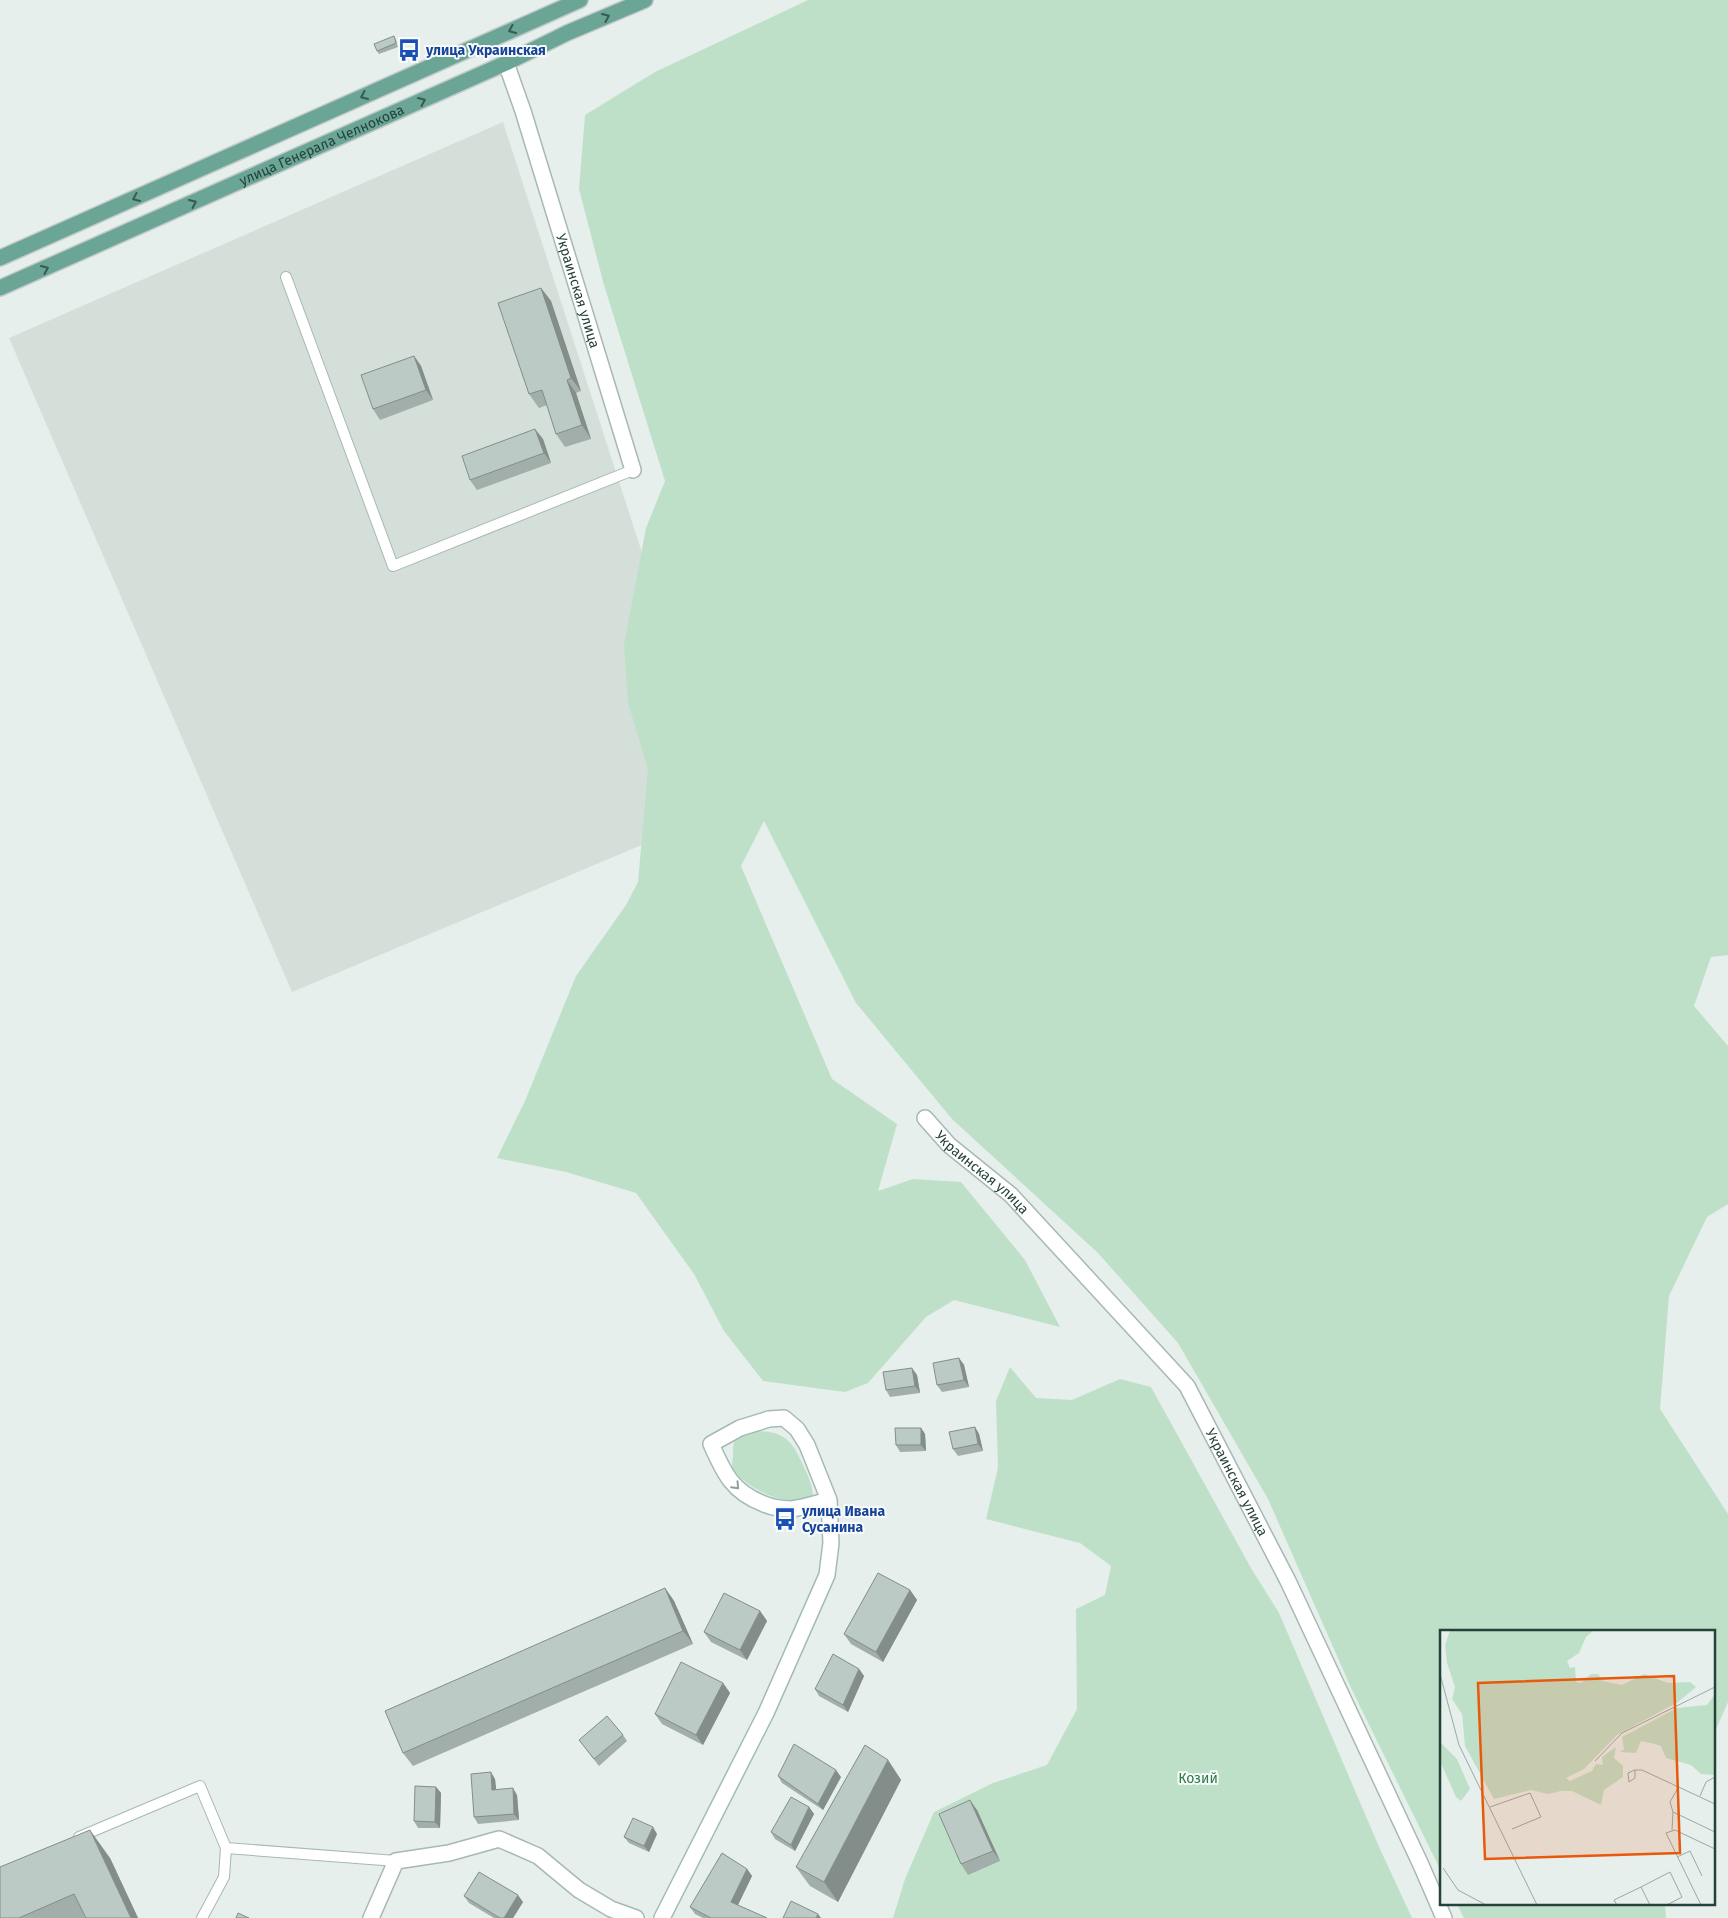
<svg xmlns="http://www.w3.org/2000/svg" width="1728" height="1918" font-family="'Fira Sans',sans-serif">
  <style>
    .built { fill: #d4dfda }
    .green { fill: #bfe0c8 }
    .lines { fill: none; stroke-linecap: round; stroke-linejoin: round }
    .lane-casing { stroke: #a8b8b2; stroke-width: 12 }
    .street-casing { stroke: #a8b8b2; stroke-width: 18 }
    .secondary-casing { stroke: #a4bbb3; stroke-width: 18 }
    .primary-casing { stroke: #c2cac8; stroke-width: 18 }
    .lane { stroke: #fff; stroke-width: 10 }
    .street { stroke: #fff; stroke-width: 15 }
    .secondary { stroke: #fff; stroke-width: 15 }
    .primary { stroke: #6aa596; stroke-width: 15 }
    .wall { fill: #a1aea9 }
    .shaded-wall { fill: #838d89 }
    .building { fill: #bbcac4; stroke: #838d89 }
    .oneway { stroke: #365b51 }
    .oneway2 { stroke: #92a09c }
    .labels { text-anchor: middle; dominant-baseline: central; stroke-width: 4; stroke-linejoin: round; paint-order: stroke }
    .transit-label { font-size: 14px; font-weight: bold; fill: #164399; stroke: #f7fbf9; text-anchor: start }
    .street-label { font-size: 14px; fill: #24423a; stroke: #f7fbf9 }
    .park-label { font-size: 14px; fill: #2d7a4b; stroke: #f7fbf9 }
    .inset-road { fill: none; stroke: #98aaa4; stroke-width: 1 }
    .view { fill: #e8590c; fill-opacity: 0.15; stroke: #e8590c; stroke-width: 2.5 }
    .inset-edge { fill: none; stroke: #24423a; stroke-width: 2.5 }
  </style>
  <rect width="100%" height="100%" fill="#e6efeb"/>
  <polygon class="built" points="503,122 725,810 292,992 9,338"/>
  <g class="green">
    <polygon points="808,0 1728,0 1728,955 1711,957 1694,1006 1728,1046 1728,1204 1707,1217 1669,1296 1660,1409 1728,1514 1728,1702 1714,1734 1714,1632 1442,1632 1442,1873 1352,1690 1268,1499 1178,1343 1098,1253 952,1119 856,1003 764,821 741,866 832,1079 897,1124 878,1191 913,1179 961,1182 1025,1260 1060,1327 954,1300 926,1317 868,1383 845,1392 763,1381 724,1331 694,1274 636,1193 566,1172 497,1158 525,1101 576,976 626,905 638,882 648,769 628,703 624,645 646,528 665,481 604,285 579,189 585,115 655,72"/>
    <polygon points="1010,1367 1036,1398 1072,1400 1120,1379 1151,1387 1251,1568 1279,1613 1380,1849 1412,1918 893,1918 905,1879 934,1812 993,1783 1047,1765 1077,1709 1076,1609 1105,1595 1111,1566 1080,1543 986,1519 998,1468 996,1401"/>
    <path d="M753,1431C783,1431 791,1438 803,1465C808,1475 812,1484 813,1495C808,1499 801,1501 795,1502C779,1503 736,1482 732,1466C732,1463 733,1458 733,1454C733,1437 737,1437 753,1431Z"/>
    <polygon points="1457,1904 1665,1904 1666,1918 1464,1918"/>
  </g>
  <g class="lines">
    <defs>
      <g id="lane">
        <polyline points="286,277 393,566 633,470"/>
        <polyline points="79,1837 200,1786 226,1848 224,1877 202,1918"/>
        <polyline points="226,1848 396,1861"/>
      </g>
      <g id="street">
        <path id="s1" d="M506,63L523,111L633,470"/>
        <path id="s2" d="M925,1118L949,1145L1011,1195L1187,1386L1288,1581L1421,1865L1444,1918"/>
        <polyline points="371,1918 396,1861 449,1853 499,1839 538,1856 579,1890 611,1909 636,1918"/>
      </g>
      <path id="secondary" d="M662,1918L766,1713L827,1575L831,1543L829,1500L807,1445L797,1429L784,1418L769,1419L740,1428L711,1444C724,1473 732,1492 764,1504C771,1507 782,1509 791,1509C803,1508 817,1503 829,1500"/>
      <g id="primary">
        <polyline points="0,258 580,0"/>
        <path id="s3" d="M0,288L506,63L567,33L645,0"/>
      </g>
    </defs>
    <use href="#lane" class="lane-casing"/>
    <use href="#street" class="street-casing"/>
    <use href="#secondary" class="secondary-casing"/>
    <use href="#primary" class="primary-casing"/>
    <use href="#lane" class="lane"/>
    <use href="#street" class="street"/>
    <use href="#secondary" class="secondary"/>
    <use href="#primary" class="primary"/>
  </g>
  <g class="wall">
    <polygon points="394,36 396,40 398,47 379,54 377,51"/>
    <polygon points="541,288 551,301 581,391 576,393 591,439 565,447 556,434 547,405 539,408 529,394"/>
    <polygon points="414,356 421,366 433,400 380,420 373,409"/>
    <polygon points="543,439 551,463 477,490 470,480"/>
    <polygon points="959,1358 964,1365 969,1387 942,1392 937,1385"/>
    <polygon points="917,1375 920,1393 890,1397 886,1390"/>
    <polygon points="975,1427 979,1434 983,1451 958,1456 953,1449"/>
    <polygon points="921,1428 925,1434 926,1451 900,1452 896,1445"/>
    <polygon points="665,1588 674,1601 693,1644 413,1766 403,1753"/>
    <polygon points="910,1590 917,1600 883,1662 851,1644 844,1634"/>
    <polygon points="760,1611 767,1621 747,1660 711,1642 704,1632"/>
    <polygon points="859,1669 864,1676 848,1712 819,1696 815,1689"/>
    <polygon points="723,1683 730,1693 703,1745 662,1724 655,1714"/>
    <polygon points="623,1735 627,1741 599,1766 579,1740"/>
    <polygon points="888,1760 901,1780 838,1902 810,1886 796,1867"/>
    <polygon points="778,1776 841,1777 823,1810 782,1783"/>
    <polygon points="495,1779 496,1790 517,1795 519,1820 478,1824 474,1817"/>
    <polygon points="436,1787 441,1793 440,1828 418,1828 414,1821"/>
    <polygon points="809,1807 814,1814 795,1851 775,1839 771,1832"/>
    <polygon points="977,1810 1000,1861 968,1875 961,1864"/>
    <polygon points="657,1834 649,1852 629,1843 624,1837"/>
    <polygon points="110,1858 138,1918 0,1918"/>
    <polygon points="747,1869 752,1876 738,1905 767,1918 703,1918 695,1914 690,1907"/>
    <polygon points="464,1896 523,1902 513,1918 494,1918 469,1903"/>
  </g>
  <g class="shaded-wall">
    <polygon points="541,288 551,301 581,391 571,378"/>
    <polygon points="414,356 421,366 433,400 426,390"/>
    <polygon points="567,380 576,393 591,439 582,425"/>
    <polygon points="535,429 543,439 551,463 544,453"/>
    <polygon points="959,1358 964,1365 969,1387 964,1380"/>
    <polygon points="912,1368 917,1375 920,1393 915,1386"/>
    <polygon points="975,1427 979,1434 983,1451 978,1444"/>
    <polygon points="921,1428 925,1434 926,1451 921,1445"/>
    <polygon points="665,1588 674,1601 693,1644 683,1631"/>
    <polygon points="910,1590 917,1600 883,1662 876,1652"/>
    <polygon points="760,1611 767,1621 747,1660 740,1650"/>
    <polygon points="859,1669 864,1676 848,1712 843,1705"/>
    <polygon points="723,1683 730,1693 703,1745 696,1735"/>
    <polygon points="888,1760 901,1780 838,1902 824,1882"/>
    <polygon points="836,1770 841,1777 823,1810 818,1804"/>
    <polygon points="491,1772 495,1779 497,1797 492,1790"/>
    <polygon points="436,1787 441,1793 440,1828 435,1822"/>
    <polygon points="513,1788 517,1795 519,1820 514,1814"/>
    <polygon points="970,1800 977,1810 1000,1861 993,1851"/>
    <polygon points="809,1807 814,1814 795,1851 791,1845"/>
    <polygon points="653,1827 657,1834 649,1852 644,1846"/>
    <polygon points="90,1830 110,1858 138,1918 131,1918"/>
    <polygon points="747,1869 752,1876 736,1909 731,1902"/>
    <polygon points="518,1895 523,1902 513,1918 504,1918"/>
    <polygon points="818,1914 821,1918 816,1918"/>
  </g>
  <g class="building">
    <polygon points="394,36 396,43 377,51 374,44"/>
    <polygon points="541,288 571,378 567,380 582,425 556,434 542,390 529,394 498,303"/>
    <polygon points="414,356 426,390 373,409 361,375"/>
    <polygon points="535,429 544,453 470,480 462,456"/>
    <polygon points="959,1358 964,1380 937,1385 933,1363"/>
    <polygon points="912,1368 915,1386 886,1390 883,1372"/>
    <polygon points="975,1427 978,1444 953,1449 949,1432"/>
    <polygon points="895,1428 921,1428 921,1445 896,1445"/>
    <polygon points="878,1573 910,1590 876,1652 844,1634"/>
    <polygon points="665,1588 683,1631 403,1753 385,1711"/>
    <polygon points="724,1593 760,1611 740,1650 704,1632"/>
    <polygon points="833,1654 859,1669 843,1705 815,1689"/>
    <polygon points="681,1662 723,1683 696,1735 655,1714"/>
    <polygon points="607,1716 623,1735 594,1759 579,1740"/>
    <polygon points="794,1744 836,1770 818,1804 778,1776"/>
    <polygon points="865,1745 888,1760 824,1882 796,1867"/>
    <polygon points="491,1772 492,1790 513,1788 514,1814 474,1817 471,1774"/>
    <polygon points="415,1786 436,1787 435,1822 414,1821"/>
    <polygon points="791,1797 809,1807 791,1845 771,1832"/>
    <polygon points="970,1800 993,1851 961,1864 939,1814"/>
    <polygon points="633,1818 653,1827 644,1846 624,1837"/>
    <polygon points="90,1830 131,1918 86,1918 74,1894 19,1918 0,1918 0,1867"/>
    <polygon points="722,1853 747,1869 731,1902 767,1918 711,1918 690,1907"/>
    <polygon points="479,1872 518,1895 504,1918 500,1918 464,1896"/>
    <polygon points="791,1901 818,1914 816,1918 783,1918"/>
    <polygon points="238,1913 249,1918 236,1918"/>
  </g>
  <defs><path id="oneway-chevron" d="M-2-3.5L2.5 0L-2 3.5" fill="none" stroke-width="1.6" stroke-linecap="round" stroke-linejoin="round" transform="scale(1.25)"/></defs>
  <g class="oneway">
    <use href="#oneway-chevron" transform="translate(606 17) rotate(-23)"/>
    <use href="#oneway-chevron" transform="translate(512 30) rotate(156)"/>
    <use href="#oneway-chevron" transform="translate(364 96) rotate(156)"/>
    <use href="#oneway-chevron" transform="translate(422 101) rotate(-24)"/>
    <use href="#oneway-chevron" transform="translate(136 198) rotate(156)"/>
    <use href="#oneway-chevron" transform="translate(193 203) rotate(-24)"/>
    <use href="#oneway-chevron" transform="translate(45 269) rotate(-24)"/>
  </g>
  <use class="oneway2" href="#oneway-chevron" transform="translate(736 1486) rotate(47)"/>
  <defs>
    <symbol id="bus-bare" viewBox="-9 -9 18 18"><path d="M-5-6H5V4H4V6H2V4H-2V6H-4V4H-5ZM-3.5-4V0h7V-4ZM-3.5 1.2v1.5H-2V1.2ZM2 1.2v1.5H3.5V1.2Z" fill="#1a4fb4" stroke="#f7fbf9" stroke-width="2.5" paint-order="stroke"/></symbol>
  </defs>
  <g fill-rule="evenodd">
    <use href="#bus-bare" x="393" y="34" width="32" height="32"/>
    <use href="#bus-bare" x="769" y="1503" width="32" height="32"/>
  </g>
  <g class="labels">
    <g class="transit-label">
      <text x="426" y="50">улица Украинская</text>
      <text x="802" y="1511">улица Ивана<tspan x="802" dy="16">Сусанина</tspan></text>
    </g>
    <g class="street-label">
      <text stroke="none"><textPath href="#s3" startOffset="352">улица Генерала Челнокова</textPath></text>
      <text stroke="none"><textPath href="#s1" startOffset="239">Украинская улица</textPath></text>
      <text stroke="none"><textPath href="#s2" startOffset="79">Украинская улица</textPath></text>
      <text stroke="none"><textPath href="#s2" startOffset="484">Украинская улица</textPath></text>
    </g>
    <g class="park-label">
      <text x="1198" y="1778">Козий</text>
    </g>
  </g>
  <g transform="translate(1440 1630)">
    <rect width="275" height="275" fill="#e6efeb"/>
    <path d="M10,0H154L146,7L139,23L127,31L130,38L135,37L136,52L141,53L151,44H158L163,51L182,55L204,44L228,53L250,52L256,57L238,72L177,105L144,139L126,148L130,151L152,141L156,134L163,135L162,127L176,117L174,128L183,136V147L164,160L161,175L132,161H121L108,164L91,160L54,169L25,116L22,84L12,69L15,57L7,33L5,15ZM275,64V145L261,144L251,135L226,128L221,116L215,114L201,111L196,123L180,122L184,119L182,107L237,78L267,75ZM0,112L17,129L30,159L21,171L16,167L0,131Z" fill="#bfe0c8"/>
    <path class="inset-road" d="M0,44L19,115L97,275M155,131L182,103L275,57M195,140V148L189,152L188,143L195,140H202L275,174M239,156L230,172L233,182L275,202M260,166L266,152L275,147M50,177L90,163L101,187L72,199M232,200L233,182M237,227L250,221L262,246M3,238L18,260L46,275M177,275L174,270L201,257M210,275L201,257L230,242L242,267L227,275M261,275L226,203L235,200L275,219"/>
    <path class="view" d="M234,46L240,223L45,229L38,53Z"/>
    <rect width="275" height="275" class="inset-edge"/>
  </g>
</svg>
